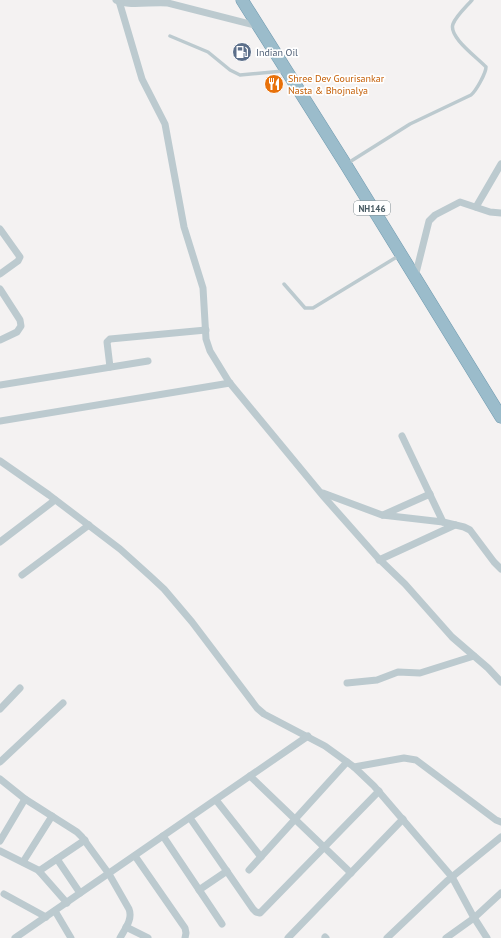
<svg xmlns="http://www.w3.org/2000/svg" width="501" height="938" font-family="'PT Sans',sans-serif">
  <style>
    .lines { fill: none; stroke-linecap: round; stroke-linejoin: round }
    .trunk-casing { stroke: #719bb0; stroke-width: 13 }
    .service { stroke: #bccacf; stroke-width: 3.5 }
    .minor { stroke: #bccacf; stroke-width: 7 }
    .trunk { stroke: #9bbccb; stroke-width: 12 }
    .labels { text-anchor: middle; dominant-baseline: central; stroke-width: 3.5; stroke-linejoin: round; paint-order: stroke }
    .shield { fill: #fff; stroke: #7f8c91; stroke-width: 1 }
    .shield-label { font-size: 9px; font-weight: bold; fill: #485a62 }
    .service-label { font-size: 10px; fill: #4e5e75; stroke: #fff; text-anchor: start }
    .food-label { font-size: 10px; fill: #c56008; stroke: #fff; text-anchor: start }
  </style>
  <rect width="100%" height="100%" fill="#f4f2f2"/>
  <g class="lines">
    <defs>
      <polyline id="trunk" points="242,0 346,165 501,417"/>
    </defs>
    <use href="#trunk" class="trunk-casing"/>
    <g class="service">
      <polyline points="170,36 208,52 230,70 240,75 283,71"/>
      <path d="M348,163L410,124L471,95C476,91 486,73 486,67C478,58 448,37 453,24C456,16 466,7 472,0"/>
      <polyline points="284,284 305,308 313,308 400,255"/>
    </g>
    <g class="minor">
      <path d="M116,0C130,7 153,1 168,3L258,26"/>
      <polyline points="119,1 142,79 165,124 184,227 203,288 206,339 210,351 229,382 324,497 378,558 405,584 452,637 488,668 501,682"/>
      <polyline points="476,207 501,164"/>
      <polyline points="0,229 20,257 18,261 0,274"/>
      <polyline points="415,277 429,221 435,215 460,202 490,212 501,213"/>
      <polyline points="0,289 20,320 21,326 17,332 0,340"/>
      <polyline points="110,367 107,342 110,339 206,330"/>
      <polyline points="0,385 148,361"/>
      <polyline points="0,421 230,383"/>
      <polyline points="402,436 443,522"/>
      <polyline points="0,461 49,495 120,549 150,576 164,589 192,622 257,708 264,714 325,746 354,767 374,786 452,877 473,916 487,938"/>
      <polyline points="323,493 382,515 443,522 464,527 470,530 494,562 501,569"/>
      <polyline points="383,515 430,494"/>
      <polyline points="0,542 55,500"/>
      <polyline points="379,560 455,525"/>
      <polyline points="22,575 89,525"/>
      <polyline points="347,683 377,680 398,672 420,673 474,656"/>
      <polyline points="0,709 20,688"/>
      <polyline points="0,762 63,703"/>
      <polyline points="354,767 404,758 416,760 496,820 501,822"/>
      <polyline points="250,776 351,873"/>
      <path d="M0,779L25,799L77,832L82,837L109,874L129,909C133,919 125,929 120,938"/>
      <polyline points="216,800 261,857"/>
      <polyline points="190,818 253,909 256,912 260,913 379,791"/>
      <polyline points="163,836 222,924"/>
      <polyline points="0,841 25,799"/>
      <polyline points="0,851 38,870 67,903"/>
      <polyline points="135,856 185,928 186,933 185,938"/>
      <polyline points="57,859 80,893"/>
      <polyline points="23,862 52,816"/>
      <polyline points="249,870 347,762"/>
      <polyline points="39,871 85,840"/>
      <polyline points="199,890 227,871"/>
      <polyline points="4,894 46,917"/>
      <polyline points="55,911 71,938"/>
      <polyline points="126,927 148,938"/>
      <polyline points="325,937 326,938"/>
      <polyline points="15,938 308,736"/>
      <polyline points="288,938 403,819"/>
      <polyline points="387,938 447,881 501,837"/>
      <polyline points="446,938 474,918 501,893"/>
    </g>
    <use href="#trunk" class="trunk"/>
  </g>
  <defs>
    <symbol id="fuel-disc" viewBox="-11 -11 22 22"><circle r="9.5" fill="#5c6f8a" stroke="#fff"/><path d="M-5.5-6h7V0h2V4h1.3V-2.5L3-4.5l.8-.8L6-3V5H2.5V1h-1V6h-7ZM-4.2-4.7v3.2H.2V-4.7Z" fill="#fff"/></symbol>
    <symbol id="restaurant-disc" viewBox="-11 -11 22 22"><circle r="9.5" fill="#e8710a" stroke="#fff"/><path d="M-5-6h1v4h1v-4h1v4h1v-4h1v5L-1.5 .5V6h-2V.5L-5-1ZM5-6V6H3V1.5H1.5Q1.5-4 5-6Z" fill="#fff"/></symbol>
  </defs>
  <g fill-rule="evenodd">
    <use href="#fuel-disc" x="231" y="41" width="22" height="22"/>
    <use href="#restaurant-disc" x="263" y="73" width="22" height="22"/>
  </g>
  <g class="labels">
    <rect class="shield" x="354" y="201" width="36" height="14" rx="3"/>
    <g class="shield-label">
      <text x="372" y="208">NH146</text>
    </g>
    <g class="service-label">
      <text x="256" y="52">Indian Oil</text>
    </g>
    <g class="food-label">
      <text x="288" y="78">Shree Dev Gourisankar<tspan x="288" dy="12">Nasta &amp; Bhojnalya</tspan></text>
    </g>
  </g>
</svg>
